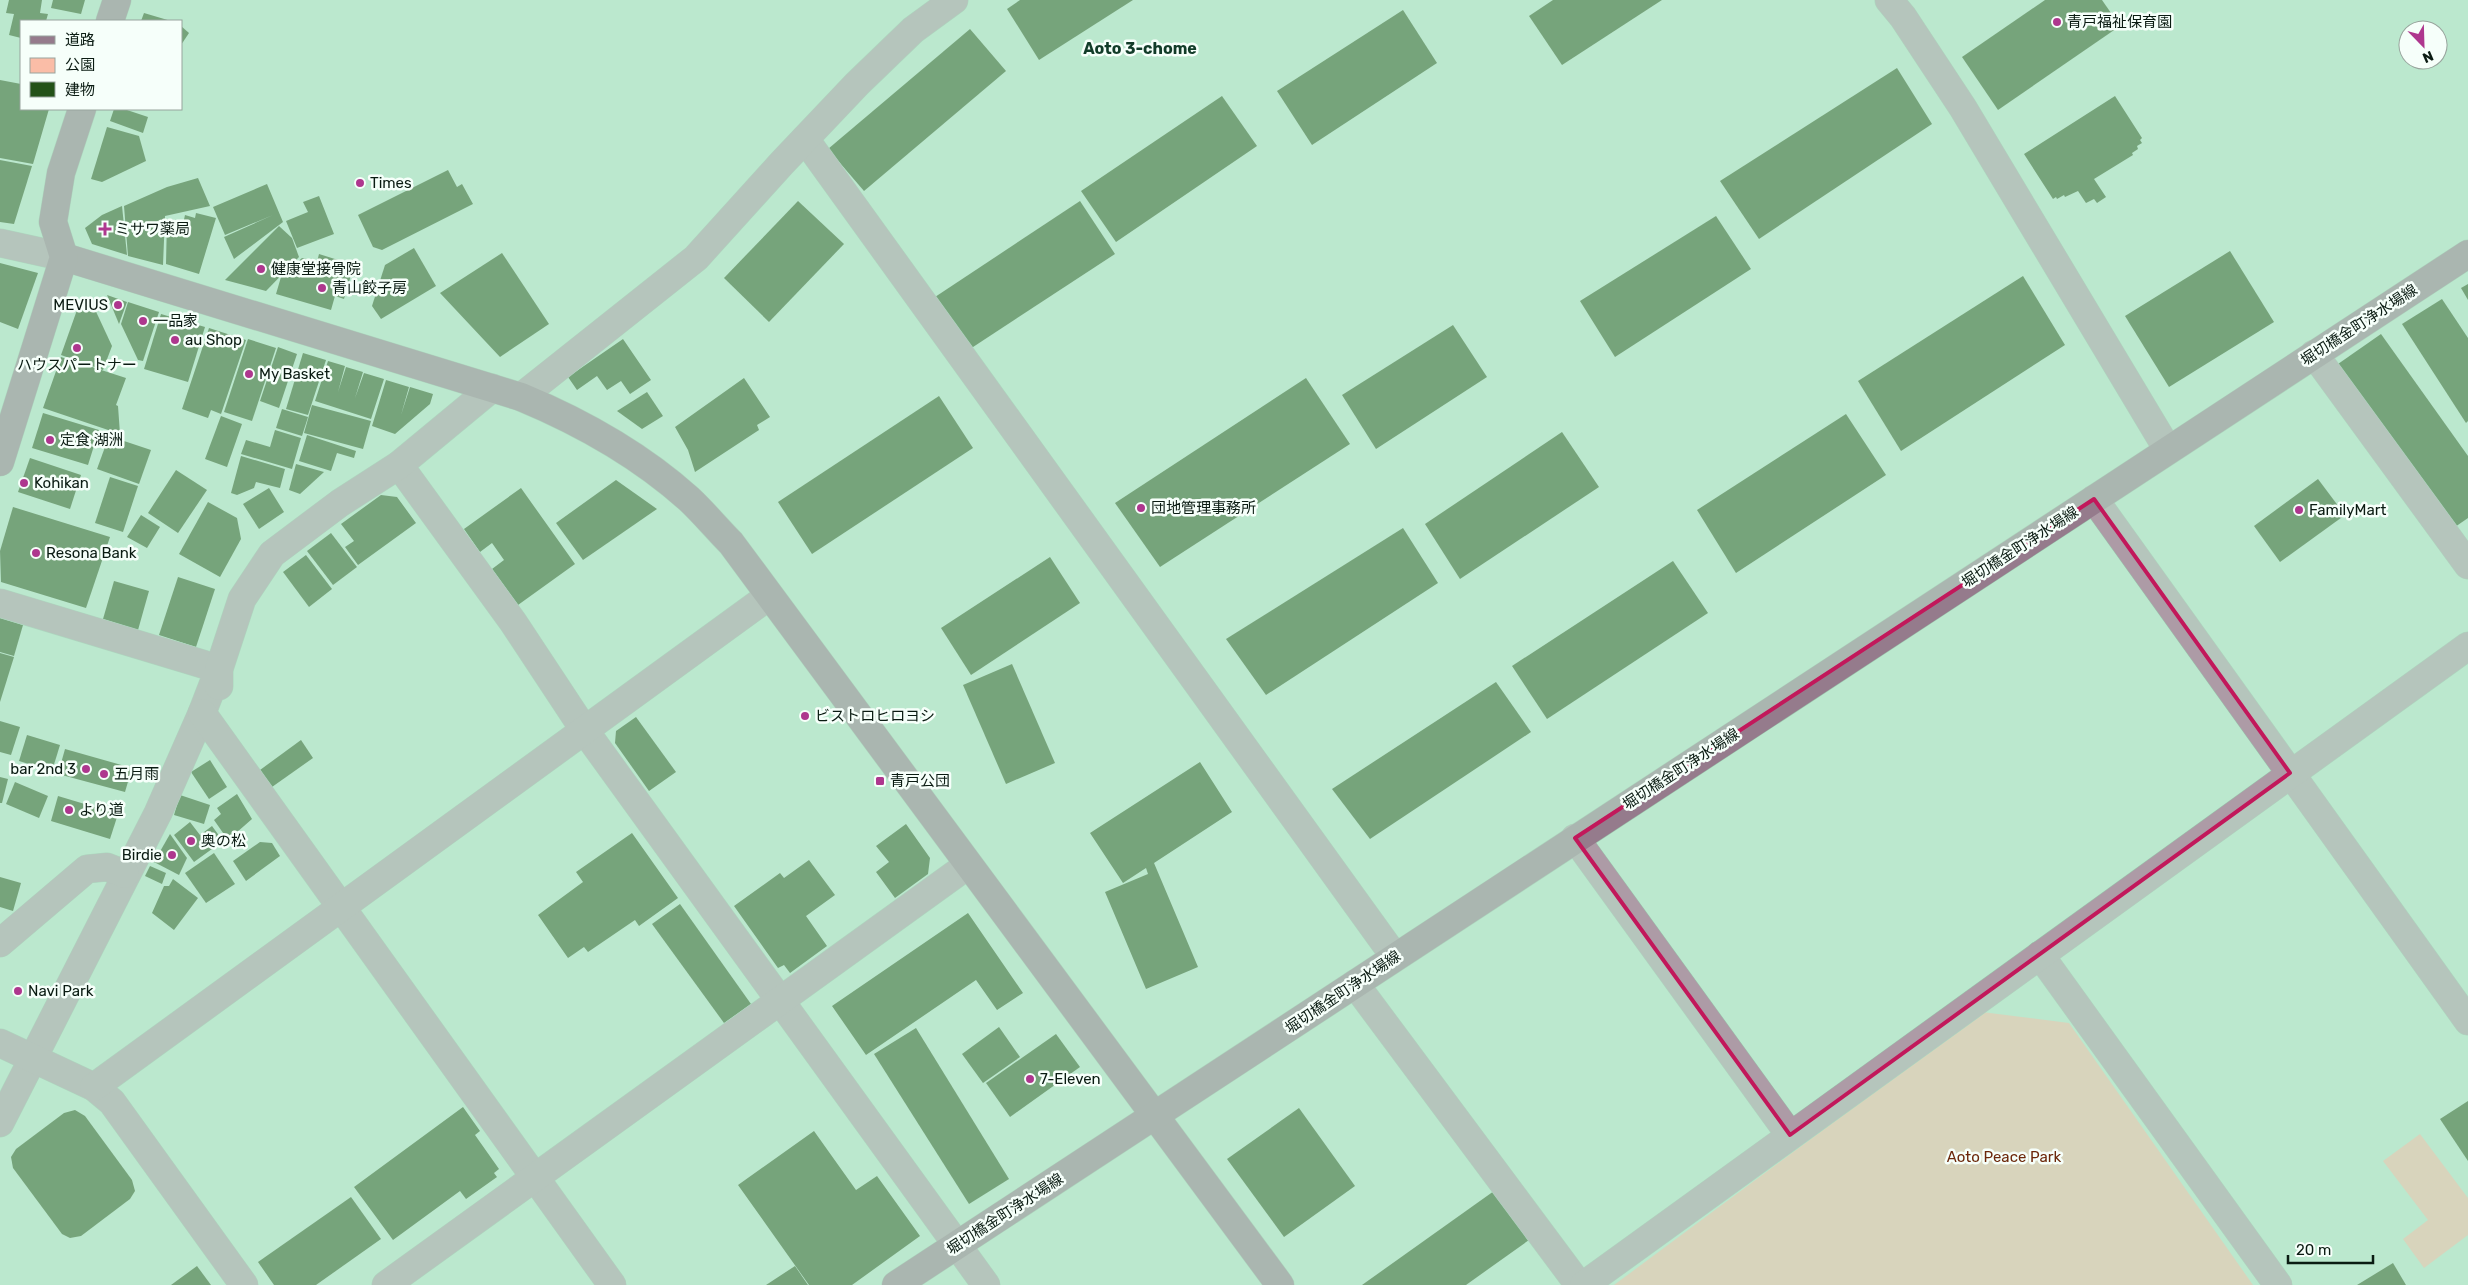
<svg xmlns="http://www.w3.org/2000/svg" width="2468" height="1285" font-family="Rubik,'Noto Sans JP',sans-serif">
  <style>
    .green { fill: #fabda7 }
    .building { fill: #235218 }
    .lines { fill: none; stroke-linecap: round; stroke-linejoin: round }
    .street-casing { stroke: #9bc3ac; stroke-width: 29 }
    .secondary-casing { stroke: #9bc3ac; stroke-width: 29 }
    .street { stroke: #ad9ba6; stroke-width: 28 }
    .secondary { stroke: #957b8c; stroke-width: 28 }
    .marked { fill: none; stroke: #c2185b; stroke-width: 4; stroke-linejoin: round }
    .poi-dot { fill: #ae378e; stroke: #f6fffa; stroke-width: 2 }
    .labels { text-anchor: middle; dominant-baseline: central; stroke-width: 5; stroke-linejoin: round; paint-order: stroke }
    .poi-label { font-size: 15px; fill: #0a1b12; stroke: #f6fffa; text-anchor: start }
    .street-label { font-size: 15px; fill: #0a1b12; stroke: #f6fffa }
    .park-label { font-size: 15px; fill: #6c270a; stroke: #f6fffa }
    .neighbourhood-label { font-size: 16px; font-weight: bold; fill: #123c29; stroke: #f6fffa }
  </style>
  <rect width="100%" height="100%" fill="#bbe8ce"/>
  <g class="green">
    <polygon points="1982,1012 2069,1023 2253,1285 1614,1285"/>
    <polygon points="2420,1134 2468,1198 2468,1235 2424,1268 2403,1239 2428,1220 2383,1161"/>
  </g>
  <g class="building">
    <polygon points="9,0 42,0 40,13 48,14 46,21 21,21 21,38 9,35 14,14 6,13"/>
    <polygon points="53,0 85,0 81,14 51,8"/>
    <polygon points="1020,0 1133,0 1039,60 1007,9"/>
    <polygon points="1553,0 1662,0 1562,65 1529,16"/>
    <polygon points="2045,0 2102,0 2120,26 1998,110 1962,57"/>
    <polygon points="1403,10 1437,63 1312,145 1277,91"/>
    <polygon points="144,13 171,21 141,21"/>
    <polygon points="181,26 189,33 181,45"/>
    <polygon points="970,29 1006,71 864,191 828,149"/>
    <polygon points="1897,68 1932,124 1759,239 1720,181"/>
    <polygon points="0,80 21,84 21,109 49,109 33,164 0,158"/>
    <polygon points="1222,96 1257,146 1116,242 1081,191"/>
    <polygon points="2115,96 2142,138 2140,140 2142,143 2137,146 2138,149 2132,153 2133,155 2094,179 2106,197 2097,203 2094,199 2086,203 2078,191 2065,197 2064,195 2057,199 2056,197 2053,199 2024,154"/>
    <polygon points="114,109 124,109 148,117 143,133 110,121"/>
    <polygon points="107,127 139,136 146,161 102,182 91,179"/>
    <polygon points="0,160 32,166 14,224 0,222"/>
    <polygon points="448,170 457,187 462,184 473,204 382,250 373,247 358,215"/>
    <polygon points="198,178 210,206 165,216 163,265 128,256 124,206 167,187"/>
    <polygon points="267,184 283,222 234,259 224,237 273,215 225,235 213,207"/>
    <polygon points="319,196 334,234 297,248 286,221 308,212 303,202"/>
    <polygon points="798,201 844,244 769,322 724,278"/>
    <polygon points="1080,201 1115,254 970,349 935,297"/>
    <polygon points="122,206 127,255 92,244 85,228 102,215"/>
    <polygon points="196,213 216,218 199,274 166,264 167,219 183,224 185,215 195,218"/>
    <polygon points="1716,216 1751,269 1615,357 1580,301"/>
    <polygon points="279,226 292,238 299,257 266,291 225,280"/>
    <polygon points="414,248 436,286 381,319 372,306 385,265"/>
    <polygon points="2230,251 2274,322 2169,387 2125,316"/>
    <polygon points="502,253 549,324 500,357 440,293"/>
    <polygon points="319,254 354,265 344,299 335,296 331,310 276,294 281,277 302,258 317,262"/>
    <polygon points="0,263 38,273 18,329 0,322"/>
    <polygon points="2023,276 2065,345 1901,451 1858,381"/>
    <polygon points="2468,284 2468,300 2461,288"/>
    <polygon points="107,295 127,302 119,324"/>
    <polygon points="2442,299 2468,338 2468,421 2466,423 2402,324"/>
    <polygon points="128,302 159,312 143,361 138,360 121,324"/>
    <polygon points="92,303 112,346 103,370 61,355 77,310"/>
    <polygon points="161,314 205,327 188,382 144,369"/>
    <polygon points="1453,325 1487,377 1376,449 1342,395"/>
    <polygon points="209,328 246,340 221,414 211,410 208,418 182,409"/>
    <polygon points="2381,334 2468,456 2468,518 2455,527 2338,364"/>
    <polygon points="248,339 276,348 252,421 224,412"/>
    <polygon points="623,339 651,380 630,394 621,381 607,390 597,376 577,390 568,377"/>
    <polygon points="278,347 297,354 279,408 260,401"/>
    <polygon points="303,353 326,360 308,415 286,409"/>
    <polygon points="61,357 126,378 116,405 118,406 120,434 43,408"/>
    <polygon points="328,361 345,366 338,392 346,367 363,372 355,398 364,373 384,379 371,419 315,401"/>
    <polygon points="744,378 770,417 757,425 759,430 695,472 688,450 675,427"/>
    <polygon points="1306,378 1350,444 1160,567 1115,503"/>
    <polygon points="386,380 409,387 401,415 410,387 433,394 430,404 395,434 372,426"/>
    <polygon points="647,392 663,416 642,429 617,411"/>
    <polygon points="939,396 973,448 812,554 778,502"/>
    <polygon points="312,405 371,421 363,449 304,433"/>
    <polygon points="282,409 308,417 302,436 276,428"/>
    <polygon points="43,413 99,430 88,465 32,448"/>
    <polygon points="1846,414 1886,475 1736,573 1697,510"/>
    <polygon points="221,416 242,424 227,467 205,459"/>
    <polygon points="275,430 301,438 292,469 241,454 246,440 270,447"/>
    <polygon points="1562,432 1599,487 1460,579 1425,524"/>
    <polygon points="307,435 356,451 354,458 337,453 331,471 299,461"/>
    <polygon points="109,436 151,450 139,484 97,469"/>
    <polygon points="241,456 285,469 280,488 256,482 254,488 237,495 231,493"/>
    <polygon points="30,458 81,475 70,509 18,492"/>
    <polygon points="296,464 324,472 300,494 289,490"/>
    <polygon points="176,470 207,490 178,533 148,513"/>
    <polygon points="110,477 138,486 123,532 95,523"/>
    <polygon points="2318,479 2345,515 2280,562 2254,526"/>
    <polygon points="616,480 657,509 583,560 556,523"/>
    <polygon points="269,488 284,512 259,529 243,504"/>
    <polygon points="521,488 575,564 518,605 492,569 504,560 492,543 480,552 464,529"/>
    <polygon points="381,495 397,497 416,523 358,565 345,547 354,541 341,524"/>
    <polygon points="208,502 237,518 241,539 220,577 179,554"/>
    <polygon points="13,507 110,537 86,608 1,582 0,551"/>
    <polygon points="141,515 160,527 147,548 127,537"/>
    <polygon points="1403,528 1438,583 1266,695 1226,639"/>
    <polygon points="331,533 357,567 333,585 307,551"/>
    <polygon points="306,555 332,589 309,607 283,572"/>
    <polygon points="1050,557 1080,603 971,675 941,628"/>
    <polygon points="1673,561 1708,613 1547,719 1512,666"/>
    <polygon points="178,577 215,589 196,647 159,635"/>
    <polygon points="114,581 149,591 138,630 103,619"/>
    <polygon points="0,618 23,625 14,656 0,652"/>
    <polygon points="0,653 14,657 0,702"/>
    <polygon points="1012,664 1055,763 1006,784 963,685"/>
    <polygon points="1496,682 1531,732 1370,839 1332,789"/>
    <polygon points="636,717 676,772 649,791 615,743 616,731"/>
    <polygon points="0,721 20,727 11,755 0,752"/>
    <polygon points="27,735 60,745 52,771 19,761"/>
    <polygon points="301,740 313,758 272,787 260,770"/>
    <polygon points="65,749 132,768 125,792 58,774"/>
    <polygon points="210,760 227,787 209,799 191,772"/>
    <polygon points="1200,762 1232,812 1154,863 1198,967 1146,989 1105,892 1148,874 1146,868 1123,883 1090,833"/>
    <polygon points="0,777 8,779 2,803 0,803"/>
    <polygon points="15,782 48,796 39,818 6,804"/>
    <polygon points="237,794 252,819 228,840 214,820 221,814 217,808"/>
    <polygon points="180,795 210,805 204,824 174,815"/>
    <polygon points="58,796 118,814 110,839 51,821"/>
    <polygon points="190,822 200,835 212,826 223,841 194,862 174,835"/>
    <polygon points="906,824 930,858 928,874 895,898 876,872 889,862 876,846"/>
    <polygon points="632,833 678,898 639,926 635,920 588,952 584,947 568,958 538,915 583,882 576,872"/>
    <polygon points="170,834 187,858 179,875 154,862"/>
    <polygon points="260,842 272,843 280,856 246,881 233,861"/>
    <polygon points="214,853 235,884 206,903 185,873"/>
    <polygon points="809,860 835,895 806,916 827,946 790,973 784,965 778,968 734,906 780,873 784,878"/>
    <polygon points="150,866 166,873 162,884 145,876"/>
    <polygon points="0,877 21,883 13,911 0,907"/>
    <polygon points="173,879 198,898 174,930 152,913 164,886 169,886"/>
    <polygon points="680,904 751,1004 724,1023 652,924"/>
    <polygon points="968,913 1023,993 997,1010 976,980 866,1055 832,1006"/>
    <polygon points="999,1027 1020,1057 983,1083 962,1054"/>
    <polygon points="916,1028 1009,1179 969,1204 874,1054"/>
    <polygon points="1056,1034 1080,1067 1010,1117 986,1083"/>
    <polygon points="2468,1101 2468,1161 2440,1119"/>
    <polygon points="463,1107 480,1131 475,1135 499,1169 494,1173 497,1177 466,1199 460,1191 393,1240 354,1187"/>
    <polygon points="1299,1108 1355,1186 1284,1237 1227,1159"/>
    <polygon points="75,1110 85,1116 132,1180 135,1191 130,1199 81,1236 70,1238 62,1234 13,1168 11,1157 16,1149 64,1113"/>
    <polygon points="814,1131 856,1190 877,1176 920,1236 852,1285 809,1285 738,1185"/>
    <polygon points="1494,1191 1529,1240 1466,1285 1362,1285"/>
    <polygon points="351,1197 381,1239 316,1285 274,1285 258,1262"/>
    <polygon points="2393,1263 2406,1285 2357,1285"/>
    <polygon points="197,1266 211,1285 171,1285"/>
    <polygon points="795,1266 808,1285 766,1285"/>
  </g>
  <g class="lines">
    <defs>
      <g id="street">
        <polyline points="1889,0 1903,17 1963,108 2168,450"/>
        <polyline points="805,139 1395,957"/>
        <polyline points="0,243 64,257"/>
        <polyline points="2314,354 2468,565"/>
        <polyline points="521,397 696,258 782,163 857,84 913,30 954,0"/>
        <polyline points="399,465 513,622 585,731 986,1285"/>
        <polyline points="2094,499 2468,1021"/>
        <polyline points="0,603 219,669 202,713 158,813 0,1123"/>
        <polyline points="219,686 219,669 242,599 272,554 340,503 399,465 492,388"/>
        <polyline points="202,713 612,1285"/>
        <polyline points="1575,838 1790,1135"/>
        <polyline points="0,943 87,869 107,867 125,874"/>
        <polyline points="2040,955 2278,1285"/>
        <polyline points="1355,984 1579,1285"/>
        <polyline points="0,1043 94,1087 112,1102 244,1285"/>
        <polyline points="94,1087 769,596"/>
        <polyline points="386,1285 968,865"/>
        <polyline points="1584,1285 2468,646"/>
      </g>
      <g id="secondary">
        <polyline points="110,21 117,0"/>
        <path d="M64,257L521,397C581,422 640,455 689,499C704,513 717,529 731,543L1280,1285"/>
        <polyline points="0,462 64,257 53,222 61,173 82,109"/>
        <polyline points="896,1285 2468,254"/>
      </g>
    </defs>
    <use href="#street" class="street-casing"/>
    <use href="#secondary" class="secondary-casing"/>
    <use href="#street" class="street"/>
    <use href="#secondary" class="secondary"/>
  </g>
  <path d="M0 0H2468V1285H0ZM2094,499L2290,773L1790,1135L1575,838Z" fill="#bbe8ce" fill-opacity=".55" fill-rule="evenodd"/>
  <path class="marked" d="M2094,499L2290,773L1790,1135L1575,838Z"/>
  <g class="poi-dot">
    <circle cx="2057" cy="22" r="5"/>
    <circle cx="360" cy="183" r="5"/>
    <path d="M102.5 221.5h5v5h5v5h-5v5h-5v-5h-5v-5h5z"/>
    <circle cx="261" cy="269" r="5"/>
    <circle cx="322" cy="288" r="5"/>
    <circle cx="118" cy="305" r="5"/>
    <circle cx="143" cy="321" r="5"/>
    <circle cx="175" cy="340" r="5"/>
    <circle cx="77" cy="348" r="5"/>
    <circle cx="249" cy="374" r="5"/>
    <circle cx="50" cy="440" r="5"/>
    <circle cx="24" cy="483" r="5"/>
    <circle cx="1141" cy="508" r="5"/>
    <circle cx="2299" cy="510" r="5"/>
    <circle cx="36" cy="553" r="5"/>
    <circle cx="805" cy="716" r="5"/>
    <circle cx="86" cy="769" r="5"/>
    <circle cx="104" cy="774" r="5"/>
    <rect x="875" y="776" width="10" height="10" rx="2.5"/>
    <circle cx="69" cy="810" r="5"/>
    <circle cx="191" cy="841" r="5"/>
    <circle cx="172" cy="855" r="5"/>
    <circle cx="18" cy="991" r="5"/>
    <circle cx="1030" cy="1079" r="5"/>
  </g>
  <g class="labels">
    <g class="poi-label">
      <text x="2067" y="22">青戸福祉保育園</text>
      <text x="370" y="183">Times</text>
      <text x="115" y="229">ミサワ薬局</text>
      <text x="271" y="269">健康堂接骨院</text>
      <text x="332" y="288">青山餃子房</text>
      <text x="108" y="305" text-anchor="end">MEVIUS</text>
      <text x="153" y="321">一品家</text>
      <text x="185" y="340">au Shop</text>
      <text x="77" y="365" text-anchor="middle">ハウスパートナー</text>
      <text x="259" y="374">My Basket</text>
      <text x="60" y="440">定食 湖洲</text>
      <text x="34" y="483">Kohikan</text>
      <text x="1151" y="508">団地管理事務所</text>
      <text x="2309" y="510">FamilyMart</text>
      <text x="46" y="553">Resona Bank</text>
      <text x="815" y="716">ビストロヒロヨシ</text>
      <text x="76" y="769" text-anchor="end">bar 2nd 3</text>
      <text x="114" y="774">五月雨</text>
      <text x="890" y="781">青戸公団</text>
      <text x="79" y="810">より道</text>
      <text x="201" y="841">奥の松</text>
      <text x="162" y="855" text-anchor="end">Birdie</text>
      <text x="28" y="991">Navi Park</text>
      <text x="1040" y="1079">7-Eleven</text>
    </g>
    <g class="street-label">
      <text transform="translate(2359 325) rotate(-33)">堀切橋金町浄水場線</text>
      <text transform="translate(2020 547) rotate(-33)">堀切橋金町浄水場線</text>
      <text transform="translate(1681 769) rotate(-33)">堀切橋金町浄水場線</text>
      <text transform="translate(1343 992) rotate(-34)">堀切橋金町浄水場線</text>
      <text transform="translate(1005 1214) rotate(-33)">堀切橋金町浄水場線</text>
    </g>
    <g class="park-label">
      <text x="2004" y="1157">Aoto Peace Park</text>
    </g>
    <g class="neighbourhood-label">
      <text x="1140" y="48">Aoto 3-chome</text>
    </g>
  </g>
  <rect x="20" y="20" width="162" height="90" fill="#f6fffa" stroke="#98a49d"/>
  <rect x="30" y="36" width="25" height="8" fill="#957b8c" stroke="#98a49d"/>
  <text x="65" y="45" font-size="15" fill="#0a1b12">道路</text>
  <rect x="30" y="58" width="25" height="15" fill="#fabda7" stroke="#98a49d"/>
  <text x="65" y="70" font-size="15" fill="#0a1b12">公園</text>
  <rect x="30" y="82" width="25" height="15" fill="#235218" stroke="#98a49d"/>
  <text x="65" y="95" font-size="15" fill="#0a1b12">建物</text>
  <g transform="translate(2423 45) rotate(157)"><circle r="24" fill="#f6fffa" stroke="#98a49d"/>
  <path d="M0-4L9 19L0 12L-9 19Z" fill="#ae378e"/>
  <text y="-8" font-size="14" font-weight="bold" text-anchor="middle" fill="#0a1b12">N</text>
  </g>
  <path d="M2288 1255v8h85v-8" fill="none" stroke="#0a1b12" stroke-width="2.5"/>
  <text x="2296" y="1255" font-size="15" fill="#0a1b12" stroke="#f6fffa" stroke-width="4" paint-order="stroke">20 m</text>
</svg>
